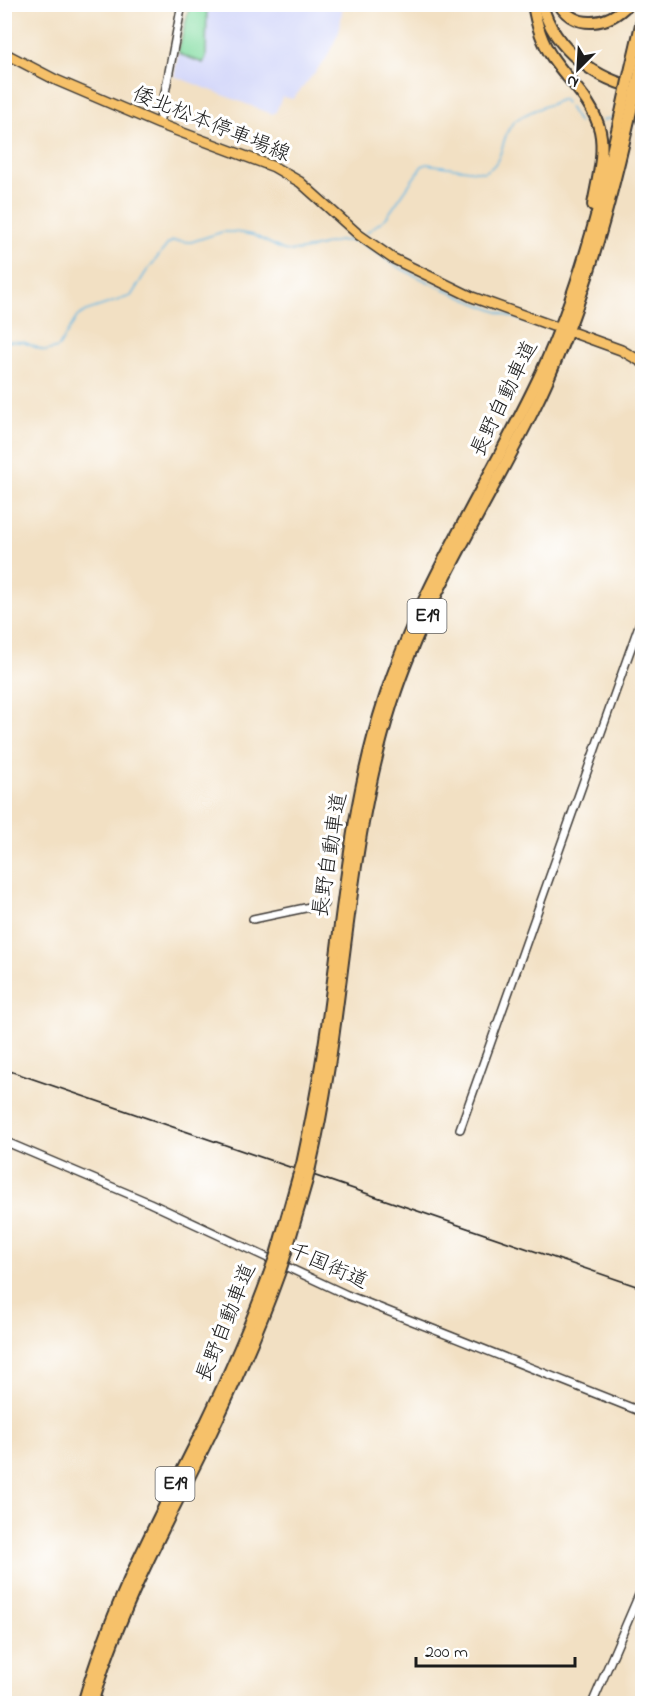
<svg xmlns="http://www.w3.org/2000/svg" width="647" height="1708" font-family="'Indie Flower','Klee One',sans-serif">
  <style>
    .built { fill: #d4d8f9 }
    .green { fill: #84dda3; stroke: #507c60; stroke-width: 1.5 }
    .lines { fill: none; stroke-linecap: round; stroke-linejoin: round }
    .stream { stroke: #69b8e3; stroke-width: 1.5 }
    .minor-casing { stroke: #3c3935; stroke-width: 10 }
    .major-casing { stroke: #3c3935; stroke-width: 12 }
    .highway-casing { stroke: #3c3935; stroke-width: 14 }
    .minor { stroke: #fff; stroke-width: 7 }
    .major { stroke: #f6c16b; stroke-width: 9 }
    .highway { stroke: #f6c16b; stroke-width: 10 }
    .rail { stroke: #1c1c1c; stroke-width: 1.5 }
    .highway-bridge-casing { stroke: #3c3935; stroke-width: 14; stroke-linecap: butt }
    .highway-bridge { stroke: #f6c16b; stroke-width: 10 }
    .labels { text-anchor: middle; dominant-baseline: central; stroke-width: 6; stroke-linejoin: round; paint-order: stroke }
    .shield { fill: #fff; stroke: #606060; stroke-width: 1.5 }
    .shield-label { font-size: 20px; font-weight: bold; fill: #1c1c1c }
    .street-label { font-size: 21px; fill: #1c1c1c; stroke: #fff }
  </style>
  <rect width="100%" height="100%" fill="#fff"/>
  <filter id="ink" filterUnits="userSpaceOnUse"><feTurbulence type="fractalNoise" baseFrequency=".0167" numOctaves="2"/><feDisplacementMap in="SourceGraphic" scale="12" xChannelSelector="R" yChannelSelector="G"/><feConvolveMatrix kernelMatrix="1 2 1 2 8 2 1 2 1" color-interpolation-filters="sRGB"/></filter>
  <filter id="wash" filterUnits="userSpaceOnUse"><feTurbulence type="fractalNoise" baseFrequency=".008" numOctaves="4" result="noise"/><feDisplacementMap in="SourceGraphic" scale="24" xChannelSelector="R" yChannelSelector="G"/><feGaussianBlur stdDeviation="1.35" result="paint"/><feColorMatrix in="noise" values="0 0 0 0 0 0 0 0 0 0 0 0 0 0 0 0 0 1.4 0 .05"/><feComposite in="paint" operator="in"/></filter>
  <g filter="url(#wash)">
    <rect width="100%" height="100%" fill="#f2e0c3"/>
    <polygon class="built" points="190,5 343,5 339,32 326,59 293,99 282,97 276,112 272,114 174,76 183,27"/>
    <polygon class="green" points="190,5 207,5 206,57 203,63 182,55 178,52"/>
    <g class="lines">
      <g class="stream">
        <polyline points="569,107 579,123"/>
        <polyline points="603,120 612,118"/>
        <polyline points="639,120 642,120"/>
        <path d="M366,233L386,218L422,166L427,164L483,172C506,166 499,135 515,121C527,111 548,106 563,99L566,103"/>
        <path d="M4,341L23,342L45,351L58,348L77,317L86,311L131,296L146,272L168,244L173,241L191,242L222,232H235L253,235L283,250C309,255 331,237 355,241C365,242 387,262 398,267C443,290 487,309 534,325"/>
      </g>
    </g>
  </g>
  <g filter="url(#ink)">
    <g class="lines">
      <defs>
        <g id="minor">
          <polyline points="159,124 182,4"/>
          <polyline points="253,919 324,904"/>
          <polyline points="460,1129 642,617"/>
          <polyline points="4,1141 150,1203 347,1295 642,1412"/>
          <polyline points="592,1704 642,1588"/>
        </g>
        <g id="major">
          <polyline points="4,53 56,80 159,124 274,167 300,182 359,235 392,258 472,297 553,326"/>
          <polyline points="574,333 621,350 642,362"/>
        </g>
        <g id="highway">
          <path d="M533,4C536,23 541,41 552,57C568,81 593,100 600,131C605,154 597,181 593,205"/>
          <path d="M542,4C554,50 597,81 642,89"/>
          <path d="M559,4C576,31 609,25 628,4"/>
          <polyline points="629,76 642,20"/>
          <polyline points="639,77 642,61"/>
          <path d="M302,1164C314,1108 324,1053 331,996C344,896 353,796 384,700C421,584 490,482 541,373C582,283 605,187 626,90"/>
          <path d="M310,1167C346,1014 344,853 392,703C425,599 485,508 533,411C583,310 611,203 635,93"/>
          <polyline points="276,1255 298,1177"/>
          <polyline points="284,1259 307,1180"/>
          <path d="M83,1704C110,1608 157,1521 201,1433C227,1379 252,1323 272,1266"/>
          <path d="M92,1704C119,1609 167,1523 210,1435C236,1381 260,1327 280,1271"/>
        </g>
      </defs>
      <use href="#minor" class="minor-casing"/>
      <use href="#major" class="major-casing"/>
      <use href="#highway" class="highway-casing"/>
      <use href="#minor" class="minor"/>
      <use href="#major" class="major"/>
      <use href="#highway" class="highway"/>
      <polyline class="rail" points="4,1069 642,1288"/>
      <defs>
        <g id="highway-bridge">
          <polyline points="626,90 629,76"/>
          <polyline points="635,93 639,77"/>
          <polyline points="298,1177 302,1164"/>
          <polyline points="307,1180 310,1167"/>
          <polyline points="272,1266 276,1255"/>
          <polyline points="280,1271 284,1259"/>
        </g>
      </defs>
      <use href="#highway-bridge" class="highway-bridge-casing"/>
      <use href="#highway-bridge" class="highway-bridge"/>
    </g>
  </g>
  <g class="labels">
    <g class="shield">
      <rect x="407.5" y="599" width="39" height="34" rx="4.5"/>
      <rect x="155.5" y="1467" width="39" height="34" rx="4.5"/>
    </g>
    <g class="shield-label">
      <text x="427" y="616">E19</text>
      <text x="175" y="1484">E19</text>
    </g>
    <g class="street-label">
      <text transform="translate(211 125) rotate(22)">倭北松本停車場線</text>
      <text transform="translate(505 399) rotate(-64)">長野自動車道</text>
      <text transform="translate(331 855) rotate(-81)">長野自動車道</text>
      <text transform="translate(328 1267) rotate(24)">千国街道</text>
      <text transform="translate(227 1323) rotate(-68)">長野自動車道</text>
    </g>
  </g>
  <rect width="647" height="1708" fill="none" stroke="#fff" stroke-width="24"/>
  <g transform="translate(578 69) rotate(204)" stroke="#ffffff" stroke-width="4.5" paint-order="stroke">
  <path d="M0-4.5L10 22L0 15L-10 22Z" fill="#1c1c1c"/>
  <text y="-9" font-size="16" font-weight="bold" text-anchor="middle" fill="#1c1c1c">N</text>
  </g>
  <path d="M416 1657v9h159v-9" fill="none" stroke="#1c1c1c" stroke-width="3"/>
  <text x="425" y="1657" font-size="18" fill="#1c1c1c" stroke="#ffffff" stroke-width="4.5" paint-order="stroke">200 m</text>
</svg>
